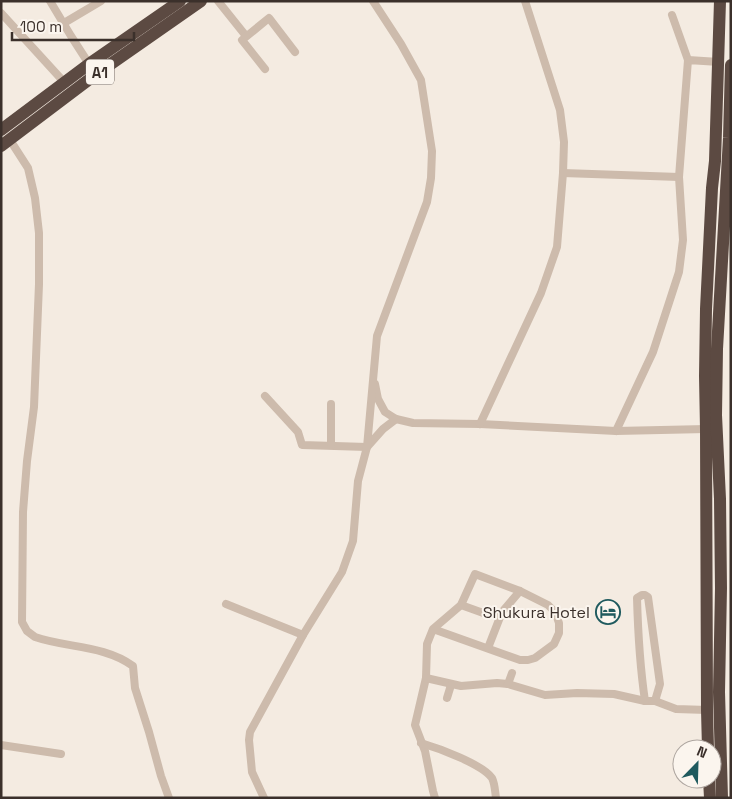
<svg xmlns="http://www.w3.org/2000/svg" width="732" height="799" font-family="'Space Grotesk',sans-serif">
  <style>
    .lines { fill: none; stroke-linecap: round; stroke-linejoin: round }
    .minor { stroke: #cdbbac; stroke-width: 8 }
    .highway { stroke: #5c4a42; stroke-width: 12 }
    .labels { text-anchor: middle; dominant-baseline: central; stroke-width: 4; stroke-linejoin: round; paint-order: stroke }
    .shield { fill: #fbf5ee; stroke: #756b66; stroke-width: 1 }
    .shield-label { font-size: 15px; font-weight: bold; fill: #3b302b }
    .poi-label { font-size: 16px; fill: #3b302b; stroke: #fbf5ee; text-anchor: end }
  </style>
  <rect width="100%" height="100%" fill="#f4ebe1"/>
  <g class="lines">
    <g class="minor">
      <polyline points="50,1 71,36 89,64"/>
      <polyline points="218,1 246,36"/>
      <polyline points="1,13 64,82"/>
      <polyline points="672,15 688,60"/>
      <polyline points="64,23 101,1"/>
      <polyline points="265,69 242,40 269,18 295,52"/>
      <path d="M10,140L28,168L35,198L39,233V284L34,407L27,461L23,512L22,622L27,631L35,637C67,648 104,645 133,666L135,688L149,732L161,776L169,798"/>
      <polyline points="563,173 679,177"/>
      <polyline points="375,384 378,399 385,412 396,419 413,423 480,424 616,431 706,429"/>
      <polyline points="265,396 298,432 302,445 367,447 383,429 396,419"/>
      <polyline points="480,424 541,293 557,247 563,173 564,142 560,110 525,1"/>
      <polyline points="616,431 653,352 679,272 683,240 679,177 688,60 719,62"/>
      <polyline points="331,445 331,404"/>
      <polyline points="226,604 303,635"/>
      <polyline points="461,605 486,614"/>
      <polyline points="433,629 520,660 528,660 535,658 554,644 559,633 559,623 555,612 548,605 520,591 475,574 461,605 433,629 427,644 426,678 415,725 425,751 433,791 435,798"/>
      <polyline points="488,648 502,612 520,591"/>
      <polyline points="426,678 461,686 497,683 508,684 545,695 577,693 614,694 645,701 655,701 676,709 707,710"/>
      <polyline points="508,684 512,673"/>
      <polyline points="447,698 451,685"/>
      <path d="M645,701C640,667 638,633 637,598L642,595H645L648,597L660,684L655,701"/>
      <path d="M421,743C438,748 482,764 492,778C495,784 495,792 496,798"/>
      <polyline points="1,745 61,754"/>
      <polyline points="264,798 252,772 249,740 250,732 303,635 342,572 353,541 358,481 367,447 377,336 427,202 431,178 432,151 421,80 401,44 373,1"/>
    </g>
    <g class="highway">
      <polyline points="1,130 89,64 180,1"/>
      <polyline points="1,146 95,75 201,1"/>
      <polyline points="708,749 707,710 706,429 705,376 706,309 712,188 715,161 720,1"/>
      <polyline points="709,779 710,798"/>
      <polyline points="722,798 719,692 721,588 720,499 716,415 717,349 729,138 731,65"/>
    </g>
  </g>
  <defs>
    <symbol id="hotel-ring" viewBox="-11 -11 22 22"><circle r="9.5" fill="#fbf5ee" stroke="#1f5a5e" stroke-width="1.5"/><path d="M-6-4.5h1.5V1H6V5H4.5V3h-9V5H-6ZM-4 0a1.8 1.8 0 1 1 3.6 0ZM.5 0V-2.5h3Q6-2.5 6 0Z" fill="#1f5a5e"/></symbol>
  </defs>
  <g fill-rule="evenodd">
    <use href="#hotel-ring" x="594" y="598" width="28" height="28"/>
  </g>
  <g class="labels">
    <rect class="shield" x="86" y="59.5" width="28" height="25" rx="4"/>
    <g class="shield-label">
      <text x="100" y="72">A1</text>
    </g>
    <g class="poi-label">
      <text x="590" y="612">Shukura Hotel</text>
    </g>
  </g>
  <rect width="732" height="799" fill="none" stroke="#3b302b" stroke-width="5"/>
  <g transform="translate(697 764) rotate(23)"><circle r="24" fill="#fbf5ee" stroke="#aea6a0"/>
  <path d="M0-4L9 19L0 12L-9 19Z" fill="#1f5a5e"/>
  <text y="-8" font-size="14" font-weight="bold" text-anchor="middle" fill="#3b302b">N</text>
  </g>
  <path d="M12 32v8h122v-8" fill="none" stroke="#3b302b" stroke-width="2.5"/>
  <text x="20" y="32" font-size="15" fill="#3b302b" stroke="#fbf5ee" stroke-width="4" paint-order="stroke">100 m</text>
</svg>
